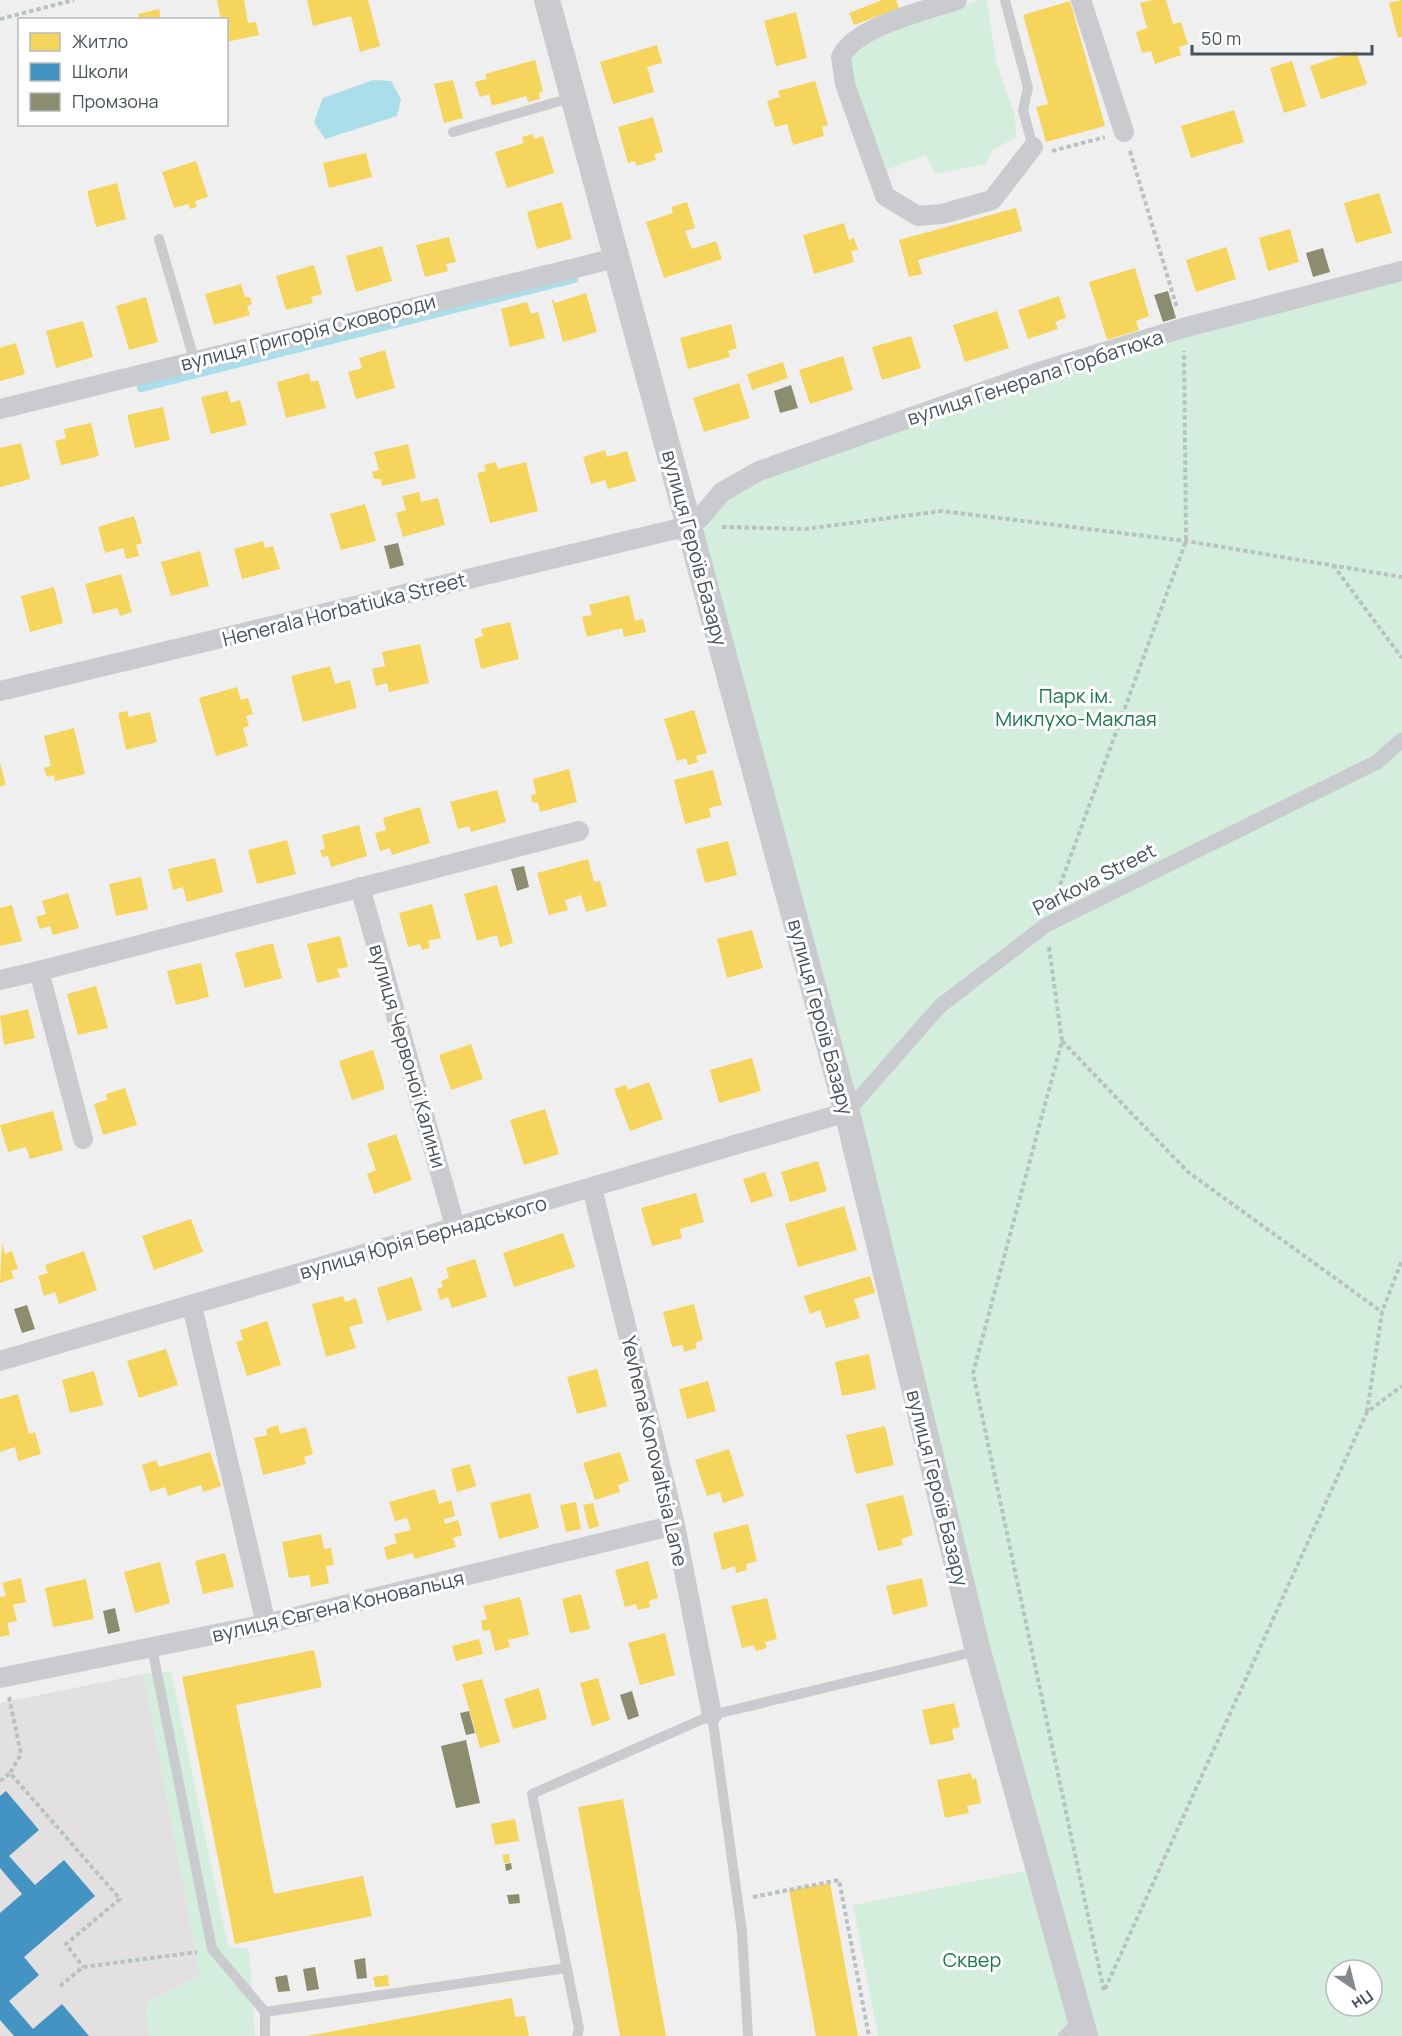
<svg xmlns="http://www.w3.org/2000/svg" width="1402" height="2036" font-family="Manrope,sans-serif">
  <style>
    .education { fill: #e2e0e1 }
    .green { fill: #d4eede; fill-rule: evenodd }
    .water { fill: #aadeea }
    .homes { fill: #f6d55c }
    .schools { fill: #4393c3 }
    .industry { fill: #8c8c6e }
    .lines { fill: none; stroke-linecap: round; stroke-linejoin: round }
    .stream { stroke: #aadeea; stroke-width: 8 }
    .path { stroke: #b8c3bf; stroke-width: 4; stroke-dasharray: 4.5 3; stroke-linecap: butt }
    .service { stroke: #c9cbce; stroke-width: 10 }
    .pedestrian { stroke: #c9cbce; stroke-width: 15 }
    .minor { stroke: #c9cbce; stroke-width: 20 }
    .tertiary { stroke: #c9cbce; stroke-width: 26 }
    .labels { text-anchor: middle; dominant-baseline: central; stroke-width: 6; stroke-linejoin: round; paint-order: stroke }
    .street-label { font-size: 20px; fill: #47525b; stroke: #fff }
    .park-label { font-size: 20px; fill: #1a7a49; stroke: #fff }
  </style>
  <rect width="100%" height="100%" fill="#f0efef"/>
  <polygon class="education" points="144,1674 200,1975 147,2003 149,2036 0,2036 0,1703"/>
  <g class="green">
    <path d="M980,0H987L996,62L1015,116L1016,137L992,151L986,164L935,174L926,155L883,171C875,148 849,85 850,64C851,54 858,47 865,41Z"/>
    <path d="M1402,271V2036H1086L695,523L722,492L1042,371ZM1336,1970H1372V2006H1336Z"/>
    <polygon points="171,1671 228,1947 249,1949 255,2036 149,2036 147,2003 200,1975 144,1674"/>
    <polygon points="1025,1871 1075,2036 878,2036 853,1905"/>
  </g>
  <polygon class="water" points="373,80 391,81 401,99 397,116 325,139 314,122 323,98"/>
  <g class="homes">
    <polygon points="217,0 244,0 248,23 256,22 259,35 226,42 226,20 221,20"/>
    <polygon points="307,0 368,0 380,46 360,52 351,16 313,26"/>
    <polygon points="882,0 896,0 899,8 854,25 849,13"/>
    <polygon points="1152,0 1166,0 1173,24 1181,22 1188,44 1179,47 1181,55 1155,64 1151,51 1142,53 1136,32 1147,28 1140,3"/>
    <polygon points="1402,0 1402,37 1398,38 1389,3"/>
    <polygon points="1070,1 1105,126 1046,142 1036,107 1048,104 1023,15"/>
    <polygon points="159,9 161,20 139,20 138,14"/>
    <polygon points="796,12 807,58 776,66 764,21"/>
    <polygon points="657,45 662,63 647,67 654,92 613,104 600,62"/>
    <polygon points="1356,51 1367,84 1321,99 1310,66"/>
    <polygon points="535,60 543,91 539,93 540,99 528,102 526,96 492,106 489,94 480,97 475,82 487,79 485,74"/>
    <polygon points="1292,61 1306,106 1284,113 1270,68"/>
    <polygon points="453,80 463,118 444,123 434,84"/>
    <polygon points="815,81 828,125 822,127 824,136 793,145 787,124 775,127 767,101 780,97 778,91"/>
    <polygon points="1234,110 1244,142 1191,158 1181,126"/>
    <polygon points="653,117 663,152 654,154 656,160 636,166 635,161 628,163 618,127"/>
    <polygon points="532,134 534,139 543,136 554,173 507,188 495,152 524,143 522,137"/>
    <polygon points="366,153 372,177 329,188 323,163"/>
    <polygon points="196,161 208,197 195,201 197,207 190,209 188,204 174,208 162,172"/>
    <polygon points="117,183 126,219 96,227 87,191"/>
    <polygon points="1379,193 1392,233 1356,243 1344,203"/>
    <polygon points="562,202 572,239 537,249 527,212"/>
    <polygon points="687,202 695,228 685,231 692,249 716,241 722,259 664,278 646,222 673,213 671,207"/>
    <polygon points="1016,208 1022,231 918,260 922,274 909,277 899,240"/>
    <polygon points="844,223 849,240 854,238 858,250 851,251 854,262 814,274 803,235"/>
    <polygon points="1290,229 1299,262 1268,271 1259,238"/>
    <polygon points="449,237 456,262 446,264 448,271 425,277 416,245"/>
    <polygon points="382,246 392,281 356,292 346,256"/>
    <polygon points="1226,247 1236,279 1196,292 1186,260"/>
    <polygon points="314,265 322,294 311,297 313,303 286,310 276,276"/>
    <polygon points="1135,268 1149,316 1136,321 1139,330 1107,340 1089,282"/>
    <polygon points="241,284 245,297 250,297 252,304 247,306 250,315 214,325 205,294"/>
    <polygon points="586,293 597,332 563,342 551,297 555,303"/>
    <polygon points="1059,296 1066,318 1055,322 1058,329 1028,339 1018,310"/>
    <polygon points="146,297 158,342 129,350 116,306"/>
    <polygon points="527,302 531,314 538,312 545,338 510,347 501,309"/>
    <polygon points="997,311 1009,348 965,362 953,325"/>
    <polygon points="83,321 93,357 56,368 46,331"/>
    <polygon points="731,324 737,348 728,351 730,357 688,369 680,338"/>
    <polygon points="911,336 921,368 882,380 872,347"/>
    <polygon points="16,343 25,374 0,381 0,348"/>
    <polygon points="385,350 395,388 356,399 348,372 362,368 359,358"/>
    <polygon points="843,356 853,390 810,404 799,370"/>
    <polygon points="783,362 788,378 752,390 747,374"/>
    <polygon points="309,373 311,382 318,380 326,408 286,418 277,382"/>
    <polygon points="739,383 750,418 704,432 693,398"/>
    <polygon points="227,391 231,403 240,400 247,425 211,434 201,397"/>
    <polygon points="163,407 170,440 135,448 127,415"/>
    <polygon points="91,423 99,456 61,465 55,441 66,438 64,429"/>
    <polygon points="21,443 30,479 0,487 0,448"/>
    <polygon points="408,444 416,478 382,486 381,479 374,479 372,472 379,470 374,452"/>
    <polygon points="605,450 607,457 627,451 636,481 608,489 605,480 591,484 583,457"/>
    <polygon points="496,462 498,469 526,462 538,511 490,523 477,473 486,471 484,465"/>
    <polygon points="419,492 421,502 438,498 445,525 403,537 396,513 406,510 402,496"/>
    <polygon points="365,504 376,541 341,550 330,514"/>
    <polygon points="134,516 142,543 136,545 139,556 126,559 123,548 105,553 98,527"/>
    <polygon points="263,541 265,548 273,546 280,569 242,579 234,549"/>
    <polygon points="200,551 209,586 171,596 161,562"/>
    <polygon points="121,574 132,612 120,616 117,608 93,614 85,584"/>
    <polygon points="54,587 63,623 30,632 21,596"/>
    <polygon points="629,595 635,621 643,619 646,632 624,637 622,628 587,637 582,617 592,615 589,605"/>
    <polygon points="510,622 519,659 481,669 474,639 483,636 481,629"/>
    <polygon points="420,644 429,683 389,692 387,683 376,686 372,669 385,666 382,652"/>
    <polygon points="330,666 335,684 350,680 357,708 303,722 291,676"/>
    <polygon points="237,687 241,700 248,698 253,714 246,716 249,726 243,728 248,746 216,756 199,698"/>
    <polygon points="694,710 707,753 696,756 698,762 688,765 686,758 677,761 664,719"/>
    <polygon points="127,711 129,717 150,712 157,742 126,750 118,713"/>
    <polygon points="74,728 85,774 55,781 54,775 47,777 44,768 51,766 44,736"/>
    <polygon points="0,763 6,785 0,786"/>
    <polygon points="569,769 577,802 540,812 538,803 532,802 531,795 536,794 533,779"/>
    <polygon points="713,770 722,805 709,808 711,817 685,824 674,780"/>
    <polygon points="497,790 506,822 471,832 469,826 458,829 450,802"/>
    <polygon points="420,807 430,843 392,855 390,848 380,851 375,833 386,830 383,818"/>
    <polygon points="359,825 367,856 331,867 328,856 322,857 320,850 325,849 322,835"/>
    <polygon points="287,840 296,874 257,884 248,850"/>
    <polygon points="728,841 737,875 705,883 696,849"/>
    <polygon points="215,858 223,892 187,902 183,887 173,890 168,869"/>
    <polygon points="588,859 594,882 600,881 607,906 586,912 581,895 565,900 568,910 549,915 537,873"/>
    <polygon points="141,877 148,909 116,916 109,884"/>
    <polygon points="497,885 513,943 500,947 497,935 477,941 464,894"/>
    <polygon points="68,893 79,928 53,935 50,926 40,929 36,917 46,914 42,901"/>
    <polygon points="432,904 441,938 428,941 430,948 422,950 420,944 408,947 399,913"/>
    <polygon points="12,905 22,941 0,946 0,908"/>
    <polygon points="752,930 763,968 727,978 717,939"/>
    <polygon points="340,936 348,967 337,969 340,977 317,983 307,944"/>
    <polygon points="273,943 282,978 245,988 235,953"/>
    <polygon points="201,963 209,997 176,1005 167,971"/>
    <polygon points="96,986 108,1028 78,1035 67,994"/>
    <polygon points="28,1009 35,1038 4,1045 0,1016"/>
    <polygon points="471,1044 483,1079 451,1090 439,1055"/>
    <polygon points="373,1050 385,1089 352,1100 339,1061"/>
    <polygon points="752,1058 761,1091 719,1103 710,1070"/>
    <polygon points="649,1082 663,1119 630,1131 614,1089 626,1085 628,1090"/>
    <polygon points="125,1088 137,1125 103,1135 94,1104 107,1100 106,1094"/>
    <polygon points="545,1109 559,1154 524,1165 510,1120"/>
    <polygon points="53,1111 63,1150 30,1159 26,1147 8,1152 0,1125"/>
    <polygon points="396,1134 412,1180 374,1194 367,1174 376,1170 367,1144"/>
    <polygon points="818,1161 827,1191 790,1202 781,1172"/>
    <polygon points="765,1172 773,1196 751,1203 743,1179"/>
    <polygon points="696,1193 704,1222 680,1229 682,1238 652,1246 641,1208"/>
    <polygon points="844,1206 857,1250 798,1267 785,1224"/>
    <polygon points="191,1219 203,1252 154,1270 142,1236"/>
    <polygon points="563,1233 575,1267 514,1287 503,1253"/>
    <polygon points="2,1243 5,1254 12,1251 18,1269 11,1271 14,1278 0,1283"/>
    <polygon points="84,1251 97,1290 59,1304 55,1292 44,1296 38,1276 48,1273 45,1265"/>
    <polygon points="475,1259 487,1297 452,1308 448,1297 440,1300 437,1289 443,1287 441,1281 449,1278 446,1268"/>
    <polygon points="870,1276 875,1293 854,1299 860,1318 826,1328 820,1310 810,1314 804,1296"/>
    <polygon points="412,1277 422,1310 387,1321 377,1288"/>
    <polygon points="343,1296 345,1302 356,1298 363,1323 349,1327 356,1348 326,1357 312,1304"/>
    <polygon points="694,1304 703,1340 695,1343 697,1348 684,1352 683,1345 672,1347 663,1312"/>
    <polygon points="267,1321 281,1365 247,1376 236,1342 243,1340 240,1330"/>
    <polygon points="166,1349 178,1385 139,1398 127,1361"/>
    <polygon points="869,1354 876,1389 842,1396 835,1362"/>
    <polygon points="597,1369 607,1406 577,1414 567,1377"/>
    <polygon points="94,1371 103,1405 70,1413 62,1380"/>
    <polygon points="708,1381 716,1411 687,1419 679,1389"/>
    <polygon points="18,1394 29,1434 35,1432 41,1454 18,1461 15,1447 0,1452 0,1399"/>
    <polygon points="278,1425 280,1434 306,1427 313,1454 304,1457 306,1464 263,1475 254,1438 267,1435 266,1429"/>
    <polygon points="885,1426 894,1465 856,1474 846,1435"/>
    <polygon points="729,1449 744,1496 723,1503 720,1492 707,1496 695,1460"/>
    <polygon points="210,1452 221,1486 203,1492 201,1485 168,1496 165,1487 150,1492 142,1465 156,1460 159,1467"/>
    <polygon points="620,1452 629,1481 618,1485 620,1492 595,1500 583,1463"/>
    <polygon points="470,1464 476,1486 457,1492 451,1469"/>
    <polygon points="435,1489 439,1504 451,1500 455,1516 444,1519 445,1524 458,1520 462,1535 453,1538 456,1547 414,1559 413,1553 387,1560 384,1547 397,1543 394,1534 411,1530 407,1518 395,1521 389,1502"/>
    <polygon points="530,1493 539,1528 499,1539 490,1503"/>
    <polygon points="903,1495 913,1535 901,1539 903,1545 878,1551 866,1504"/>
    <polygon points="576,1502 581,1529 566,1532 560,1505"/>
    <polygon points="593,1503 599,1526 589,1529 583,1505"/>
    <polygon points="748,1524 757,1561 746,1564 747,1570 736,1573 735,1566 722,1570 713,1533"/>
    <polygon points="321,1534 324,1549 331,1548 334,1565 326,1566 329,1583 311,1587 309,1575 289,1578 282,1542"/>
    <polygon points="225,1553 234,1587 203,1594 195,1561"/>
    <polygon points="648,1561 658,1598 649,1601 650,1607 638,1610 636,1604 625,1607 615,1570"/>
    <polygon points="160,1562 170,1603 135,1613 124,1572"/>
    <polygon points="21,1578 26,1602 13,1605 17,1621 7,1623 10,1635 0,1637 0,1597 6,1596 2,1583"/>
    <polygon points="922,1578 928,1606 893,1615 886,1586"/>
    <polygon points="86,1579 94,1619 53,1627 45,1588"/>
    <polygon points="581,1594 590,1629 570,1633 562,1599"/>
    <polygon points="520,1597 529,1635 508,1640 510,1647 495,1651 490,1630 483,1631 481,1621 487,1619 483,1606"/>
    <polygon points="767,1598 777,1639 765,1642 767,1648 756,1651 754,1645 742,1648 731,1606"/>
    <polygon points="665,1633 675,1675 640,1685 628,1643"/>
    <polygon points="479,1639 483,1654 456,1661 452,1646"/>
    <polygon points="314,1650 322,1687 236,1705 274,1894 363,1876 372,1916 235,1944 182,1677"/>
    <polygon points="598,1678 610,1720 592,1726 580,1683"/>
    <polygon points="482,1679 500,1742 480,1748 462,1684"/>
    <polygon points="539,1688 547,1719 513,1729 504,1699"/>
    <polygon points="954,1703 960,1727 952,1729 954,1740 930,1745 922,1710"/>
    <polygon points="971,1773 972,1779 976,1778 981,1803 967,1806 969,1813 945,1818 937,1780"/>
    <polygon points="623,1799 666,2036 620,2036 578,1807"/>
    <polygon points="515,1819 519,1841 495,1845 491,1824"/>
    <polygon points="509,1854 510,1862 504,1863 502,1855"/>
    <polygon points="830,1883 858,2036 816,2036 789,1890"/>
    <polygon points="388,1975 389,1986 375,1987 373,1977"/>
    <polygon points="512,1998 515,2017 525,2016 529,2036 307,2036"/>
  </g>
  <polygon class="schools" points="6,1791 39,1830 9,1856 35,1885 64,1860 95,1896 24,1957 39,1975 9,2001 33,2029 62,2004 89,2036 14,2036 0,2020 0,1913 22,1894 0,1868 0,1796"/>
  <g class="industry">
    <polygon points="1323,248 1330,272 1313,277 1306,253"/>
    <polygon points="1168,291 1176,318 1163,322 1154,295"/>
    <polygon points="791,385 798,408 780,413 774,391"/>
    <polygon points="398,543 404,565 390,569 384,546"/>
    <polygon points="524,866 529,887 517,891 511,869"/>
    <polygon points="27,1305 35,1329 22,1333 14,1309"/>
    <polygon points="115,1608 120,1631 108,1634 103,1611"/>
    <polygon points="632,1691 639,1716 628,1720 620,1695"/>
    <polygon points="469,1711 475,1733 466,1735 460,1713"/>
    <polygon points="466,1740 480,1803 456,1808 441,1746"/>
    <polygon points="511,1863 512,1869 506,1871 505,1864"/>
    <polygon points="519,1894 520,1903 509,1904 507,1895"/>
    <polygon points="365,1958 367,1978 357,1979 354,1960"/>
    <polygon points="315,1967 319,1989 307,1991 303,1969"/>
    <polygon points="287,1975 290,1991 278,1992 275,1977"/>
  </g>
  <g class="lines">
    <polyline class="stream" points="141,388 574,279"/>
    <g class="path">
      <polyline points="0,19 74,0"/>
      <polyline points="1052,151 1105,137"/>
      <polyline points="1130,151 1177,308"/>
      <polyline points="722,527 805,529 942,511 1186,541 1402,577"/>
      <polyline points="1333,565 1402,658"/>
      <polyline points="1055,899 1186,541 1184,351"/>
      <polyline points="1049,947 1062,1041 973,1373 1104,1991"/>
      <polyline points="1062,1041 1188,1172 1382,1312"/>
      <polyline points="1367,1412 1382,1312 1402,1260"/>
      <polyline points="9,1697 21,1754 10,1773"/>
      <polyline points="0,1781 10,1773 120,1899 66,1944 83,1967"/>
      <polyline points="753,1897 839,1880 869,2036"/>
      <polyline points="60,1986 83,1967 197,1952"/>
      <polyline points="1105,1989 1367,1412 1402,1386"/>
    </g>
    <g class="service">
      <polyline points="1005,0 1028,88 1023,110 1033,147"/>
      <polyline points="453,132 574,97"/>
      <polyline points="159,239 194,359"/>
      <polyline points="152,1648 212,1949 265,2012 566,1968"/>
      <polyline points="712,1715 742,1932 748,2036"/>
      <polyline points="265,2036 265,2012"/>
      <polyline points="577,2036 579,2029 532,1794 712,1715 978,1651"/>
      <polyline points="1063,2036 1078,2019"/>
    </g>
    <polyline class="pedestrian" points="847,1112 940,1006 1046,925 1377,762 1402,740"/>
    <g class="minor">
      <path d="M957,0C927,10 854,27 841,57L845,84L885,196L918,216L942,214L992,200L1033,147"/>
      <polyline points="1081,0 1124,132"/>
      <polyline points="0,409 616,258"/>
      <polyline points="0,691 689,526 700,518 722,492 759,471 1042,371 1183,328 1402,271"/>
      <polyline points="360,887 455,1226"/>
      <polyline points="39,971 579,831"/>
      <polyline points="0,980 39,971 83,1139"/>
      <polyline points="592,1188 675,1525 712,1715"/>
      <polyline points="192,1306 266,1624"/>
      <polyline points="0,1361 847,1112"/>
      <polyline points="0,1678 266,1624 675,1525"/>
    </g>
    <polyline class="tertiary" points="547,0 847,1112 978,1651 1085,2036"/>
  </g>
  <g class="labels">
    <g class="street-label">
      <text transform="translate(308 332) rotate(-14)">вулиця Григорія Сковороди</text>
      <text transform="translate(1035 377) rotate(-18)">вулиця Генерала Горбатюка</text>
      <text transform="translate(695 548) rotate(75)">вулиця Героїв Базару</text>
      <text transform="translate(344 609) rotate(-14)">Henerala Horbatiuka Street</text>
      <text transform="translate(1094 879) rotate(-27)">Parkova Street</text>
      <text transform="translate(821 1017) rotate(75)">вулиця Героїв Базару</text>
      <text transform="translate(408 1056) rotate(74)">вулиця Червоної Калини</text>
      <text transform="translate(423 1237) rotate(-16)">вулиця Юрія Бернадського</text>
      <text transform="translate(655 1451) rotate(77)">Yevhena Konovaltsia Lane</text>
      <text transform="translate(938 1488) rotate(76)">вулиця Героїв Базару</text>
      <text transform="translate(338 1606) rotate(-13)">вулиця Євгена Коновальця</text>
    </g>
    <g class="park-label">
      <text x="1076" y="695">Парк ім.<tspan x="1076" dy="23">Миклухо-Маклая</tspan></text>
      <text x="972" y="1959">Сквер</text>
    </g>
  </g>
  <rect x="18" y="18" width="210" height="108" fill="#ffffff" stroke="#b5babd" stroke-width="1.5"/>
  <rect x="30" y="33" width="30" height="18" fill="#f6d55c" stroke="#b5babd" stroke-width="1.5"/>
  <text x="72" y="48" font-size="18" fill="#47525b">Житло</text>
  <rect x="30" y="63" width="30" height="18" fill="#4393c3" stroke="#b5babd" stroke-width="1.5"/>
  <text x="72" y="78" font-size="18" fill="#47525b">Школи</text>
  <rect x="30" y="93" width="30" height="18" fill="#8c8c6e" stroke="#b5babd" stroke-width="1.5"/>
  <text x="72" y="108" font-size="18" fill="#47525b">Промзона</text>
  <g transform="translate(1354 1988) rotate(145)"><circle r="28" fill="#ffffff" stroke="#b5babd" stroke-width="1.5"/>
  <path d="M0-4.5L10 22L0 15L-10 22Z" fill="#82898f"/>
  <text y="-9" font-size="16" font-weight="bold" text-anchor="middle" fill="#47525b">Пн</text>
  </g>
  <path d="M1192 45v9h180v-9" fill="none" stroke="#47525b" stroke-width="3"/>
  <text x="1201" y="45" font-size="18" fill="#47525b" stroke="#ffffff" stroke-width="4.5" paint-order="stroke">50 m</text>
</svg>
